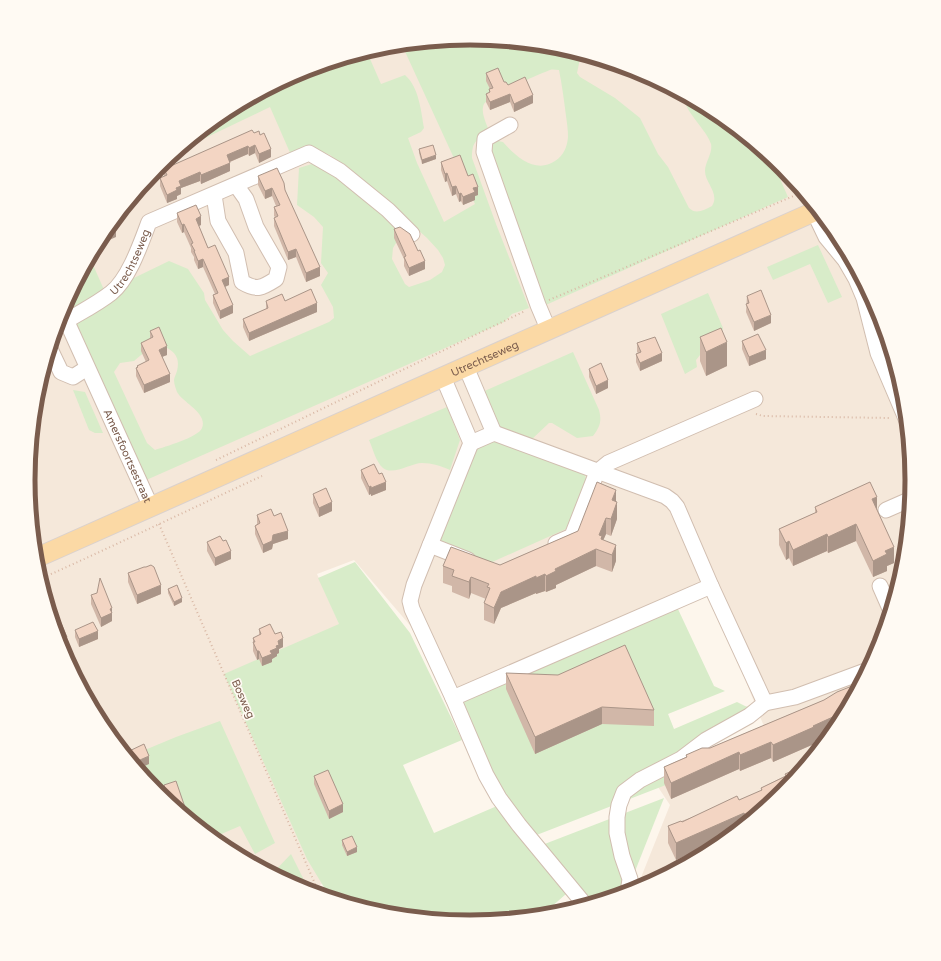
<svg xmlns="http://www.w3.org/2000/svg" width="941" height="961" font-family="'Varela Round',sans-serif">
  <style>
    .residential { fill: #f5e8da }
    .green { fill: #d8ecc9; fill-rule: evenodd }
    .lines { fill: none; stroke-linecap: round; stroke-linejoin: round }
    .minor-casing { stroke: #d1beb0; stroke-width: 17 }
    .major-casing { stroke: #dad1cd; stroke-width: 21 }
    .path { stroke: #d9b8a5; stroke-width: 2; stroke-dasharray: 1 3; stroke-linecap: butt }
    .minor { stroke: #fff; stroke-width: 15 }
    .major { stroke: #fbd9a5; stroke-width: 19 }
    .wall { fill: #d1b7a8 }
    .shaded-wall { fill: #aa9588 }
    .building { fill: #f3d5c3; stroke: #aa9588 }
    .labels { text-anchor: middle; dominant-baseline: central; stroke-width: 3.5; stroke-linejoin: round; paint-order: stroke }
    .street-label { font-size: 11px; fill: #7a5c4d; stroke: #fffaf3 }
    .rim { fill: none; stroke: #7a5c4d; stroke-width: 5 }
  </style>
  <rect width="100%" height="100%" fill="#fdf6ec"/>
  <polygon class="residential" points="471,38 557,47 640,72 717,113 784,168 839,235 879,311 905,394 913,481 904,567 879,650 838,727 783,794 716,849 636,890 670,805 650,775 765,729 710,592 451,704 414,630 354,560 317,574 432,832 307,891 301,889 224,848 157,793 102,726 62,650 36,567 28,480 37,394 62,311 103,234 158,167 225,112 301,72 384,46"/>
  <g class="green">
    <path d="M471,38L557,47L581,54L577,73L580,77L615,98L640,118L658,154L668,167L689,208C696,215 704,210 712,206C720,193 705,183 705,171C705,162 713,153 711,144C707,130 683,110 685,98L687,97L717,113L770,156L788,197L539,308L486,169L492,143L498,141L503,142C516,157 536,174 555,161C564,155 567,147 568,137C568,130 567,123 566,116C564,100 562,85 559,70C556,70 553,69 550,70C539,74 489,96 484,104C480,112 487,125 490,133C476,140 472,141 472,158L496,224L529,308L512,314L504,322L144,481L62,310L90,258L105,292L169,261L188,269L204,293L205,300L223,330L233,341L250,356L329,322L334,318L333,307L321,285L328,273L321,263L323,227L314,217L297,205L299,168L315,163H320L381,211L399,231L396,243L393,248L392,259L405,284L409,287L430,280L442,272L445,265L443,258L438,250L427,238L356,175L330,155L321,151L291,155L270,107L176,152L225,112L301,72L367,52L381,84L405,75C419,87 421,111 424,128L421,132L408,138L417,163L444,222L475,204L402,45ZM165,347C176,352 180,359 177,371C176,374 174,378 174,380C174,384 176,389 177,392C183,403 208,413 202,428C199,437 164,447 155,450L147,443L114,372L120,363L134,361L147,350Z"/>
    <polygon points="818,245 842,297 828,303 810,264 773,280 767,267"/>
    <polygon points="708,293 723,328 722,331 700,355 696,360 697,367 685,374 661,314"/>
    <path d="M573,352L599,410C602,421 600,427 593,436L577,438L552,423H549L530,441L496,428L480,393Z"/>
    <polygon points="73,390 85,392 103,433 95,433 89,430"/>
    <path d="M447,407L460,440L450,470C441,466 432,463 422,463C411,463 393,476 383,468C376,462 373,449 369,440Z"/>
    <polygon points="493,440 512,445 585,475 587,482 566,529 490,563 441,545 439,533 473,448"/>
    <polygon points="355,562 410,633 462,740 403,765 434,833 497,806 566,894 541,916 470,923 384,914 338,901 325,889 307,859 224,674 339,624 318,578"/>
    <polygon points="677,607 714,686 725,691 668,714 674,729 737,702 745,706 758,710 723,731 671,783 534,836 499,791 459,701"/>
    <polygon points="220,721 275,843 255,854 240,826 212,838 157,793 128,757 176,737"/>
    <polygon points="664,798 626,894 590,904 542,845"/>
    <polygon points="291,854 310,892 301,889 272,874"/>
  </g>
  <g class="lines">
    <defs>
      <g id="minor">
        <polyline points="510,125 485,139 484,152 538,305 549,331"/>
        <path d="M214,195L218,221L236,253L242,282C257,291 262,288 276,279L279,267L256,227L246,199L236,185"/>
        <polyline points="814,212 826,237 845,260 856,279 864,298 878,353 907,421"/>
        <path id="s1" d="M62,311L151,507"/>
        <path id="s2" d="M66,321C81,312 97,304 111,293C129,279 141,243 149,222L309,153L340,171L388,210L412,234"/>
        <polyline points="50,349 61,372 73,377 87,368"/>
        <polyline points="466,367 494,433"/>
        <polyline points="443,377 471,443 414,585 410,601 412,609 453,698 711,586"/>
        <polyline points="471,443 494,433 665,496 672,501 677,507 711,586 765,703 795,697 868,670"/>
        <polyline points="886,510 911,499"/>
        <polyline points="556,543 572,536 597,472 608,463 755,399"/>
        <polyline points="430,545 468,560"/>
        <polyline points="880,586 891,611"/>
        <polyline points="453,698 486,775 499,798 519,825 586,906"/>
        <polyline points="628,893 630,879 622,856 617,833 617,817 619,805 624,792 640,780 681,759 706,740 749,716 765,703"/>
      </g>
      <g id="major">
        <path id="s3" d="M36,558L818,210"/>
      </g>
    </defs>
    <use href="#minor" class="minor-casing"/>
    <use href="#major" class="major-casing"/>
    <g class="path">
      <polyline points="549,300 803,192"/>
      <polyline points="756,414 763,416 891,418"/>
      <polyline points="216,460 525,311"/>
      <polyline points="159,524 319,893 323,896"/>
      <path d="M40,579C114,546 188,510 262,476"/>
    </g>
    <use href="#minor" class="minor"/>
    <use href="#major" class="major"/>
  </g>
  <g class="wall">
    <polygon points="486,73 504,82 533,103 514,112 510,102 490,110 486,102 486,94 489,93 489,89 490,89 486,81"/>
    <polygon points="254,133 271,157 259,163 255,153 249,156 248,154 230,162 230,171 201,184 200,181 181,188 181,194 177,196 177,199 167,203 160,186 160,178 164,176 164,169"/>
    <polygon points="419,149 436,159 422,164 419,153"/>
    <polygon points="441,162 468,176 478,195 475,196 475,200 463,205 461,201 459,202 456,194 452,196 447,181 445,182 441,170"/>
    <polygon points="258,176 285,190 320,276 306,282 296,257 288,260 274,226 274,218 275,217 274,216 274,207 276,206 272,196 265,199 258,185"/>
    <polygon points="177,213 201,225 199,226 208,248 229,285 225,287 233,313 220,319 213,303 213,295 215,294 203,267 198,269 194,260 194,257 191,252 191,248 184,232 182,233 177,222"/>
    <polygon points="394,229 425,269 409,276 404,266 404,259 394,238"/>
    <polygon points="747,296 771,323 754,331 746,312"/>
    <polygon points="266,301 285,301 317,312 249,341 243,327 243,319 266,309"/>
    <polygon points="150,331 167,355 162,357 170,382 144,393 136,376 136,368 137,367 137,366 146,362 141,351 141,343 150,339"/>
    <polygon points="700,337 727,366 706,376 700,361"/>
    <polygon points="742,341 766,359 749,366 742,349"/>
    <polygon points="637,343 662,361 640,371 636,362 636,354 638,353 637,352"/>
    <polygon points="589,369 608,388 596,394 589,377"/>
    <polygon points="361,470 379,474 386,490 371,496 371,494 369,495 361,478"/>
    <polygon points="313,494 332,511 319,517 313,503"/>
    <polygon points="616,502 617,519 611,536 606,534 603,540 616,561 612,572 596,566 556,585 556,588 546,592 545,591 536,594 536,593 501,608 494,624 484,620 484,603 486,599 471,593 469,599 452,592 452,586 443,583 443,566 500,565 578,531"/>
    <polygon points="815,507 877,509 894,563 887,566 887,571 873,577 856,541 828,553 827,551 793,566 789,558 786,560 779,545 779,529 815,513"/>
    <polygon points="257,515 274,516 288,539 273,544 272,549 263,553 255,534 255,526 257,524"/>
    <polygon points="207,542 231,559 215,566 207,551"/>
    <polygon points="146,567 161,594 137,604 128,582 128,573"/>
    <polygon points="168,589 182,602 174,606 168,593"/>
    <polygon points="91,595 112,621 101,627 91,604"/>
    <polygon points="259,629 275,634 283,647 279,649 279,653 277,654 277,656 272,659 272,662 262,666 259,659 257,660 253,651 253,638 259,636"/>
    <polygon points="75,630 98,639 79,647 75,637"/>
    <polygon points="506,673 654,710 654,726 602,724 535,754 506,689"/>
    <polygon points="824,700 814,744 773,762 771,758 740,771 739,769 671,799 664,783 664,767 686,757 686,755 710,748"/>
    <polygon points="808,764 783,794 735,833 676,860 668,843 668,826 739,800 761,791 761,788 785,776 785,774"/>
    <polygon points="314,776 343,812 329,819 314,784"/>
    <polygon points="164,785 189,819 167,801 164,794"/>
    <polygon points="342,840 357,852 347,856 342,845"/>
  </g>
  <g class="shaded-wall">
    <polygon points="510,94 510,102 490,110 490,102"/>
    <polygon points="533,95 533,103 514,112 514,104"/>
    <polygon points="255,145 255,153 249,156 249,148"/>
    <polygon points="248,146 248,154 227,163 227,155"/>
    <polygon points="271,149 271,157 259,163 259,154"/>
    <polygon points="436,155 436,159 422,164 422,160"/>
    <polygon points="230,163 230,171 201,184 201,175"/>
    <polygon points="200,172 200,181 181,188 181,194 177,196 177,199 167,203 167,195 176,188 179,181"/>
    <polygon points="447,173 447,181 445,182 445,174"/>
    <polygon points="456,186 456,194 452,196 452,187"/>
    <polygon points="478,187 478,195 475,196 475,200 463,205 463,197 473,188"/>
    <polygon points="272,188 272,196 265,199 265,191"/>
    <polygon points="461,193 461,201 459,202 459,194"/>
    <polygon points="201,216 201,225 196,227 196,219"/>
    <polygon points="184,224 184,232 182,233 182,225"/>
    <polygon points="116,229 116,237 98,245 98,243 102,235"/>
    <polygon points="296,249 296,257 288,260 288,252"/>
    <polygon points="203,259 203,267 198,269 198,261"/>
    <polygon points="425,261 425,269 409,276 409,268"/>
    <polygon points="320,267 320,276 306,282 306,273"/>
    <polygon points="229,277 229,285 222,288 222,280"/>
    <polygon points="317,303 317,312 249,341 249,333"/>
    <polygon points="233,305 233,313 220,319 220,311"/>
    <polygon points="771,315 771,323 754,331 754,322"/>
    <polygon points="727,342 727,366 706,376 706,352"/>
    <polygon points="167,346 167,355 159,358 159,350"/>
    <polygon points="766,350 766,359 749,366 749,357"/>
    <polygon points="662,353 662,361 640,371 640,363"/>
    <polygon points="170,374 170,382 144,393 144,385"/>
    <polygon points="608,380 608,388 596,394 596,386"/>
    <polygon points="386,482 386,490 371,496 371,488"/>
    <polygon points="371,486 371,494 369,495 369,487"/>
    <polygon points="616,490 616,505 617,502 617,519 611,536 611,519 612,500"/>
    <polygon points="877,497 877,514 872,499"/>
    <polygon points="332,502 332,511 319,517 319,508"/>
    <polygon points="606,518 606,534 602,543 599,535"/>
    <polygon points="856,524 856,541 828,553 828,537"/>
    <polygon points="288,531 288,539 273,544 272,549 263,553 263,545 273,535"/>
    <polygon points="827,534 827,551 793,566 793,550"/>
    <polygon points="789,541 789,558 786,560 786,543"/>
    <polygon points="616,545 616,561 612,572 612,555"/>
    <polygon points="894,547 894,563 887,566 887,571 873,577 873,561 885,551"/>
    <polygon points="596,549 596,566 556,585 556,588 546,592 546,576 555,569"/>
    <polygon points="231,551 231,559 215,566 215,558"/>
    <polygon points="545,574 545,591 536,594 536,578"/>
    <polygon points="536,576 536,593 501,608 494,624 494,608 501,592"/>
    <polygon points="471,577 471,593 469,599 469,582"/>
    <polygon points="161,585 161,594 137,604 137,595"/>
    <polygon points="182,598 182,602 174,606 174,602"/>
    <polygon points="112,608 112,621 101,627 101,618 110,609"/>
    <polygon points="98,631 98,639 79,647 79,639"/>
    <polygon points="67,637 67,645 61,648 59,640"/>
    <polygon points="283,638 283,647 279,649 279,653 277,654 277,656 272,659 272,662 262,666 262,658 270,651 278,641"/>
    <polygon points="257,651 259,651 259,659 257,660"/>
    <polygon points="602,707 602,724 535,754 535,737"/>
    <polygon points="849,707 838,727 832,734 814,742 814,744 773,762 773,745 813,726"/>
    <polygon points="771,742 771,758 740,771 740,755"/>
    <polygon points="739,752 739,769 671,799 671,783"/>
    <polygon points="149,756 149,764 138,769 133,763"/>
    <polygon points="343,804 343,812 329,819 329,811"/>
    <polygon points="767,807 746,824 746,816"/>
    <polygon points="744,813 744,826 735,833 676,860 676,843"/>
    <polygon points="357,847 357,852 347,856 347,852"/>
  </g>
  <g class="building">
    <polygon points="498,68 504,82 506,82 508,85 525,77 533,95 514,104 510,94 490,102 486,94 490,92 489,89 493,88 486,73"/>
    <polygon points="252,130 254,133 259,131 260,135 264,133 271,149 259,154 255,145 249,148 248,146 227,155 230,163 201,175 200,172 179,181 181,186 176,188 177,190 167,195 160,178 167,175 164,169"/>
    <polygon points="433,145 436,155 422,160 419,149"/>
    <polygon points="460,155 468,176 473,174 478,187 473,188 475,192 463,197 461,193 459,194 456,186 452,187 447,173 445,174 441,162"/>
    <polygon points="277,168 284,183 285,190 320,267 306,273 296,249 288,252 274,218 278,216 274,207 280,205 272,188 265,191 258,176"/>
    <polygon points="196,205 201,216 196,219 208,248 215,245 229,277 222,280 233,305 220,311 213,295 218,293 203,259 198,261 194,251 195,251 191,244 193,243 184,224 182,225 177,213"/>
    <polygon points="113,222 116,229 102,235 103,234"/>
    <polygon points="400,227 410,234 418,251 420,250 425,261 409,268 404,257 406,256 394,229"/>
    <polygon points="311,289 317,303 249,333 243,319 268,308 266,301 282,294 285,301"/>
    <polygon points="761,290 771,315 754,322 746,304 749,303 747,296"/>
    <polygon points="159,327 167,346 159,350 170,374 144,385 136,368 138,367 137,366 149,360 141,343 153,337 150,331"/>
    <polygon points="721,328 727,342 706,352 700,337"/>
    <polygon points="758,334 766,350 749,357 742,341"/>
    <polygon points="655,337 662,353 640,363 636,354 641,352 637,343"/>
    <polygon points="601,363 608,380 596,386 589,369"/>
    <polygon points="374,464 379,474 382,473 386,482 371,488 371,486 369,487 361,470"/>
    <polygon points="597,482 616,490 612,500 617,502 611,519 606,518 599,535 602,536 601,539 616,545 612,555 596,549 555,569 556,571 546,576 545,574 536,578 536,576 501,592 494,608 484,603 490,588 487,587 489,584 471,577 469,582 452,576 454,570 443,566 451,547 500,565 578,531"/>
    <polygon points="870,482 877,497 872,499 894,547 885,551 887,554 873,561 856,524 828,537 827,534 793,550 789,541 786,543 779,529 817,512 815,507"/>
    <polygon points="326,488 332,502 319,508 313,494"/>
    <polygon points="271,509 274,516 281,513 288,531 273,535 272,541 263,545 255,526 260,523 257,515"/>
    <polygon points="220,536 223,541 226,540 231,551 215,558 207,542"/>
    <polygon points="151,565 154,567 161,585 137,595 128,573 144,567 146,567"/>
    <polygon points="100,578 112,608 110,609 112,613 101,618 91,595 97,593"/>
    <polygon points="177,585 182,598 174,602 168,589"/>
    <polygon points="54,607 67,637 59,640 49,609"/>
    <polygon points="93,622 98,631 79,639 75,630"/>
    <polygon points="270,624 275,634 281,632 283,638 278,641 279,645 276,646 277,648 270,651 272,654 262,658 259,651 257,651 253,642 255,642 253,638 261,634 259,629"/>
    <polygon points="625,645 654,710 602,707 535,737 506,673 558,675"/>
    <polygon points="862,682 849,707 845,709 846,711 813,726 814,727 773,745 771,742 740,755 739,752 671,783 664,767 687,757 686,755 702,748 710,748 824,700 837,692"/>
    <polygon points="144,744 149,756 133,763 125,753"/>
    <polygon points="808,764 783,794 767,807 746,816 744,813 676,843 668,826 681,821 682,822 737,796 739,800 762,790 761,788 786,776 785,774"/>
    <polygon points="328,770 343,804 329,811 314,776"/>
    <polygon points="176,781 189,819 170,804 164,785"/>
    <polygon points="352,836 357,847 347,852 342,840"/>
    <polygon points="226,849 234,849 234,853"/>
  </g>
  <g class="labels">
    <g class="street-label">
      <text stroke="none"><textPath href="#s2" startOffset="90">Utrechtseweg</textPath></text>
      <text stroke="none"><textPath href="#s3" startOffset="491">Utrechtseweg</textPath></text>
      <text stroke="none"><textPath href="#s1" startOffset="159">Amersfoortsestraat</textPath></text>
      <text transform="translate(243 699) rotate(66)">Bosweg</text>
    </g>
  </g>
  <path d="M0 0H941V961H0ZM35 480a435 435 0 1 1 870 0a435 435 0 1 1-870 0Z" fill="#fffaf3" fill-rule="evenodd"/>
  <path class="rim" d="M35 480a435 435 0 1 1 870 0a435 435 0 1 1-870 0Z"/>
</svg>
